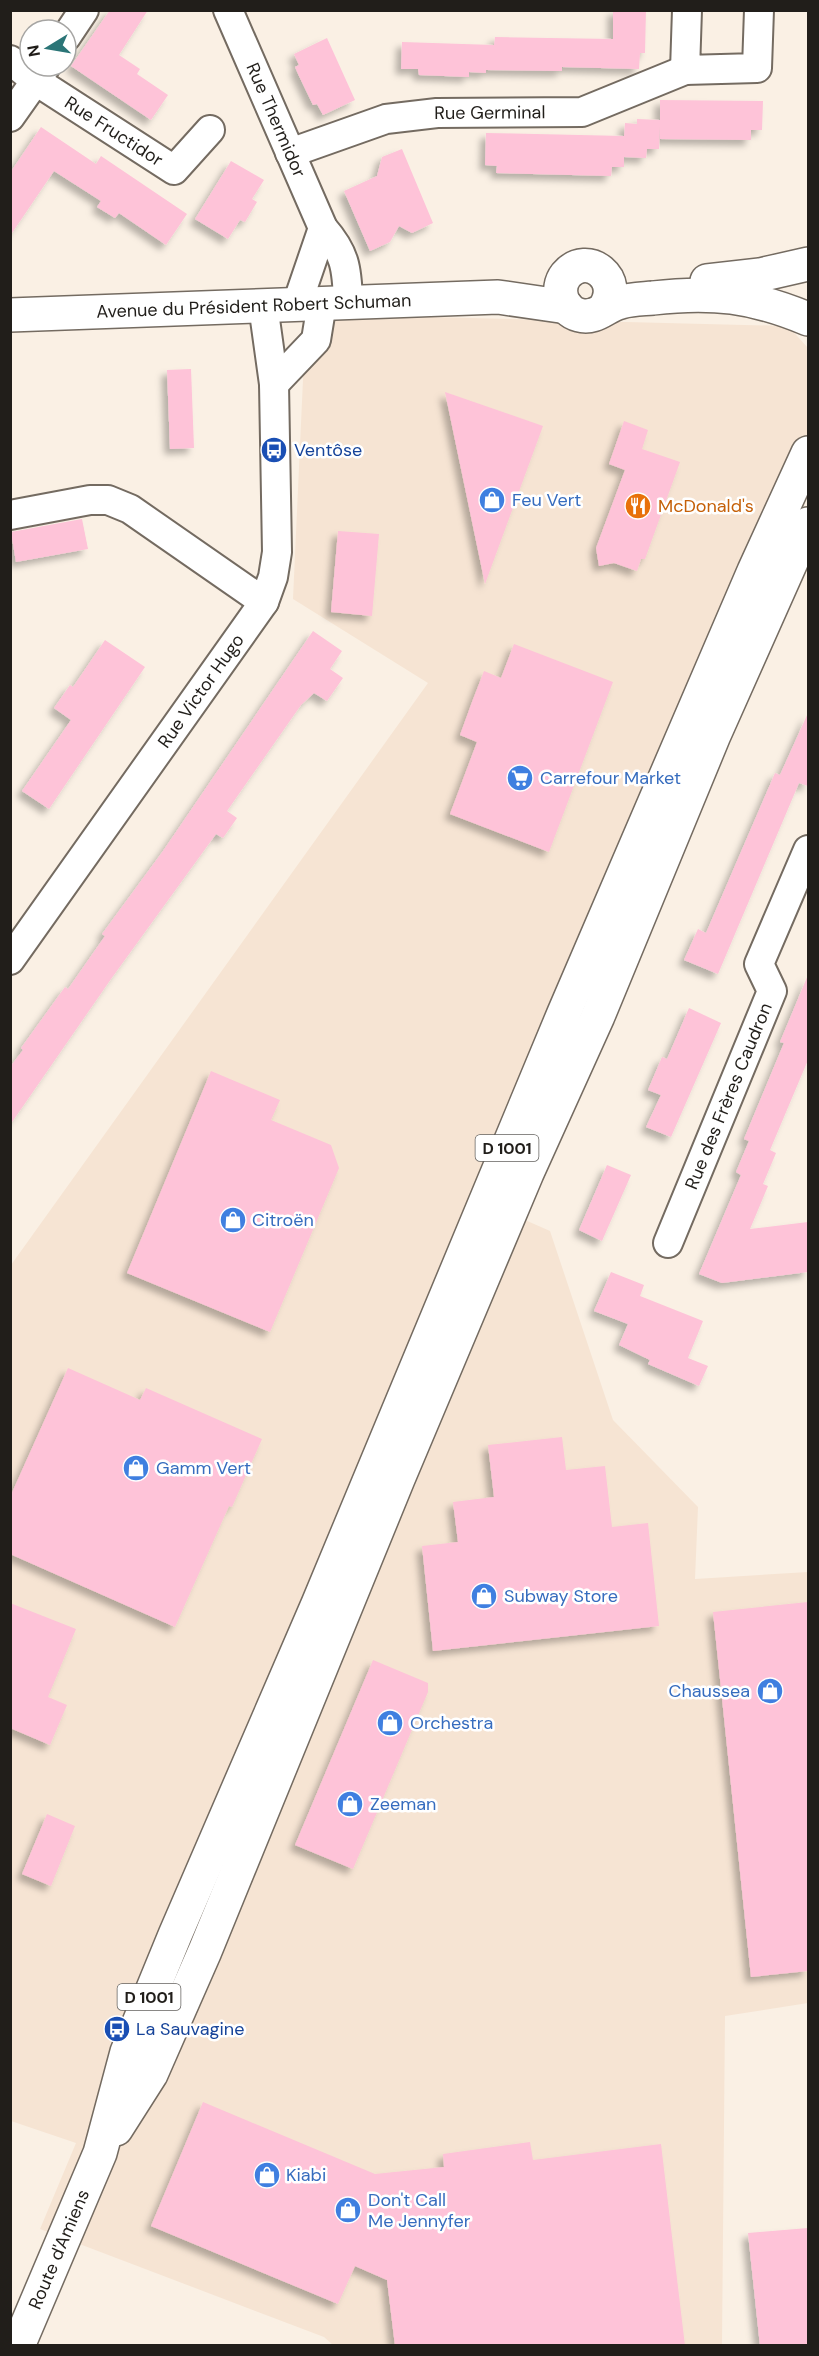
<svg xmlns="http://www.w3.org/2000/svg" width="819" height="2356" font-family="'DM Sans',sans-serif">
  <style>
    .commercial { fill: #f6e4d3 }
    .building { fill: #fec3d8; filter: url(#shadow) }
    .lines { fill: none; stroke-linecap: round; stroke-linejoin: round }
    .minor-casing { stroke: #746b61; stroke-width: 32 }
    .tertiary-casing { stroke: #746b61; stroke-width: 36 }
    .primary-casing { stroke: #746b61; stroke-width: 36 }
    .minor { stroke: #fff; stroke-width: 28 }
    .tertiary { stroke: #fff; stroke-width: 33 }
    .primary { stroke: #fff; stroke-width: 33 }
    .labels { text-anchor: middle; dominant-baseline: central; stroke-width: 5; stroke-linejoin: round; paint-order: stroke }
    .shield { fill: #fff; stroke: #64625f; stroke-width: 1.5 }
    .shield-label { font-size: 16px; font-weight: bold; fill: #211e1a }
    .street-label { font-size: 18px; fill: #211e1a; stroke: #fff }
    .transit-label { font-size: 18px; fill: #164399; stroke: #fff; text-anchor: start }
    .shop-label { font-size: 18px; fill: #366cbe; stroke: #fff; text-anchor: start }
    .food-label { font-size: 18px; fill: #c56008; stroke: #fff; text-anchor: start }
  </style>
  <defs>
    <filter id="shadow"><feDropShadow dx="-5.5" dy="5.5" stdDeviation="3" flood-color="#0004"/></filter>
  </defs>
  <rect width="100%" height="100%" fill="#faf0e4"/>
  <polygon class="commercial" points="306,314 788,326 808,348 808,491 756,603 493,1206 550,1231 613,1420 698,1507 695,1579 808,1572 808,2003 725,2016 722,2345 333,2345 324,2337 40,2229 76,2143 11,2121 11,1265 428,683 293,599"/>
  <g class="building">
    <polygon points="110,10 148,10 119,55 140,69 137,74 168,95 151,120 71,66"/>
    <polygon points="613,10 646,10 645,53 640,53 639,69 562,67 562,71 486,70 486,73 469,72 469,77 419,75 418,69 401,69 402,42 494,45 495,37 613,39"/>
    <polygon points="327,38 355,100 323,115 317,104 313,105 299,76 295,67 299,65 294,54"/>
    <polygon points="660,100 763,101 762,130 751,130 751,140 660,139 660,126 659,149 647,149 646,158 624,157 624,167 612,167 611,176 496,173 497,166 485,165 486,133 624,136 625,123 637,124 637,119 660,120"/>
    <polygon points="41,127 96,164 101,156 187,214 166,245 119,213 115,218 97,207 101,201 54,171 10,236 10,173"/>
    <polygon points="402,149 433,223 412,233 399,226 390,242 370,251 344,191 377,176 382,157"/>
    <polygon points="231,161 264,180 252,199 257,202 245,222 240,220 228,239 195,219"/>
    <polygon points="191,369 194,448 170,449 167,370"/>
    <polygon points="445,392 543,426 485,584"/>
    <polygon points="624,421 648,430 642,449 680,462 645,559 641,559 637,571 614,563 599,566 596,548 625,470 609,464"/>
    <polygon points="82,519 88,549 16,562 11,532"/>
    <polygon points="338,531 379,534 372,616 331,612"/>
    <polygon points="313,631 342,651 330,669 343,678 327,701 314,693 301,705 227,811 237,818 223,838 216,834 111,979 10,1125 10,1067 23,1050 21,1048 65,987 68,989 105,936 102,934 163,851"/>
    <polygon points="105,640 145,667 49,809 22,791 71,720 54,708 70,685 73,687"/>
    <polygon points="514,644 613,682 549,852 450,814 477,742 460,735 472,702 484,671 501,678"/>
    <polygon points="808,713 808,786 799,783 718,974 684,960 698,929 706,933 775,773 780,775"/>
    <polygon points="808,975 808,1060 770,1150 776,1153 763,1184 768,1186 750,1229 808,1222 808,1272 722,1283 699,1274 741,1175 736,1172 749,1141 744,1139 784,1043 780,1042"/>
    <polygon points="689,1008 721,1023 671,1137 646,1127 661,1095 648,1090 662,1057 667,1059"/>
    <polygon points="211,1071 280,1100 271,1120 331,1145 339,1168 270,1332 127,1273"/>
    <polygon points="607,1165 631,1175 602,1241 579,1230"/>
    <polygon points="611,1272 644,1285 640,1296 703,1321 688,1358 708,1366 699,1386 648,1364 650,1360 619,1345 628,1324 594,1311"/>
    <polygon points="68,1368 140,1400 146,1388 262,1439 232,1507 229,1506 175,1627 10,1554 10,1497"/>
    <polygon points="562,1437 566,1470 605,1466 612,1527 648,1523 659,1626 433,1651 422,1546 458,1542 453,1502 494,1497 488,1445"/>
    <polygon points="808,1602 808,1971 751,1977 713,1612"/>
    <polygon points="10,1603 76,1629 48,1697 67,1705 50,1745 10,1728"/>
    <polygon points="373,1660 428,1683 428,1692 353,1869 295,1845"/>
    <polygon points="47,1814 75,1826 51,1886 22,1874"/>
    <polygon points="203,2102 375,2174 444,2167 443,2154 530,2142 533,2160 661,2144 685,2346 395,2346 387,2280 355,2266 338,2304 151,2226"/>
    <polygon points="808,2228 808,2346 760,2346 748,2233"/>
  </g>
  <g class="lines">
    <defs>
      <g id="minor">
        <path id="s1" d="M228,10L323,228C345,253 347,268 348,301"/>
        <polyline points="687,10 685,70 757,68 759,10"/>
        <polyline points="66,37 84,10"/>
        <path id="s2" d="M10,60L36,81L174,170L210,130"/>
        <polyline points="10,117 46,66"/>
        <path id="s3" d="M290,153L386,119L437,113L582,112L685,70"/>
        <polyline points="297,304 323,228"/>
        <polyline points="274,384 316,340 322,303"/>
        <polyline points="10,515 90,500 108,500 130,509 264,602"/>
        <path id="s4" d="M10,960L264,602L273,577L277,552L274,384L263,305"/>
        <path id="s5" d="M668,1243L772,991L759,964L808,850"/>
      </g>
      <g id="tertiary">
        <polyline points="707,281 760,275 808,264"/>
        <path d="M604,309C625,279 587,250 566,275C555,289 562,311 579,315C596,320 606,305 621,302C631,299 642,299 653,298C712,291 753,296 808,319"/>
        <path id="s6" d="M10,315L498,297L567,307"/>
      </g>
      <g id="primary">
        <polyline points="116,2129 151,2074 205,1951 398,1479 527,1173 598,1016 714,735 808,524"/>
        <path id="s7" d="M18,2346L100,2153L127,2052L175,1935L318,1604L564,1013L754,571L808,453"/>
      </g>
    </defs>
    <use href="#minor" class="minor-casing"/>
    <use href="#tertiary" class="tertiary-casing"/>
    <use href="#primary" class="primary-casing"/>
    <use href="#minor" class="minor"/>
    <use href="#tertiary" class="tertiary"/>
    <use href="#primary" class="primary"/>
  </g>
  <defs>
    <symbol id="bus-disc" viewBox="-11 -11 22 22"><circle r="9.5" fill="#1a4fb4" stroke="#fff"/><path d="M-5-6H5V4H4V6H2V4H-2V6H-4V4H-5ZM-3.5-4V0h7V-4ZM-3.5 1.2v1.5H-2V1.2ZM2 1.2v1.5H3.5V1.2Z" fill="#fff"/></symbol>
    <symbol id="shop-disc" viewBox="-11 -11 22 22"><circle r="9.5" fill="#3f7fe0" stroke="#fff"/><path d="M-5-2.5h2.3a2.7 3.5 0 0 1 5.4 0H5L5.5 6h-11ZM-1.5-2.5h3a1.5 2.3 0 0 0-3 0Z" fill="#fff"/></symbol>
    <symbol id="restaurant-disc" viewBox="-11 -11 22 22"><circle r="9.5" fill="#e8710a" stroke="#fff"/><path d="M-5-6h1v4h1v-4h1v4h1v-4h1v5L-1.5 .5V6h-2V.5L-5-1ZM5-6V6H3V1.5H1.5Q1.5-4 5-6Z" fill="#fff"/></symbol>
    <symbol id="supermarket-disc" viewBox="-11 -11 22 22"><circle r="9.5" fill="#3f7fe0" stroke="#fff"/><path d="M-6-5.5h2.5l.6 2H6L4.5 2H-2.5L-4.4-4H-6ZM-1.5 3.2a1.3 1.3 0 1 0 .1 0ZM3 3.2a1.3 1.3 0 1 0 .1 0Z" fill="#fff"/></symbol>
  </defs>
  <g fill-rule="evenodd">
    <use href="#bus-disc" x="259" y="435" width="30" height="30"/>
    <use href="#shop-disc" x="477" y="485" width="30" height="30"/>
    <use href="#restaurant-disc" x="623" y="491" width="30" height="30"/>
    <use href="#supermarket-disc" x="505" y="763" width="30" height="30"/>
    <use href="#shop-disc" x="218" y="1205" width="30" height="30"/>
    <use href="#shop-disc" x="121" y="1453" width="30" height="30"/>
    <use href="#shop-disc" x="469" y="1581" width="30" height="30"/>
    <use href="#shop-disc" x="755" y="1676" width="30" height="30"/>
    <use href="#shop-disc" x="375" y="1708" width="30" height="30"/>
    <use href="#shop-disc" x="335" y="1789" width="30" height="30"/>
    <use href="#bus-disc" x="102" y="2014" width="30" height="30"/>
    <use href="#shop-disc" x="252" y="2160" width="30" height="30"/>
    <use href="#shop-disc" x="333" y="2195" width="30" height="30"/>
  </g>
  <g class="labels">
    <g class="shield">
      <rect x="475.5" y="1135" width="63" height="26" rx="4.5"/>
      <rect x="117.5" y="1984" width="63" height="26" rx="4.5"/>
    </g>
    <g class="shield-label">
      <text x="507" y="1148">D 1001</text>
      <text x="149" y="1997">D 1001</text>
    </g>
    <g class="street-label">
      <text stroke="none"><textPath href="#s3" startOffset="206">Rue Germinal</textPath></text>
      <text stroke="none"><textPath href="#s1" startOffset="120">Rue Thermidor</textPath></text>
      <text stroke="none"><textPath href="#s2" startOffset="126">Rue Fructidor</textPath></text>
      <text stroke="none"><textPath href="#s6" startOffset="244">Avenue du Président Robert Schuman</textPath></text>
      <text stroke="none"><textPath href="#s4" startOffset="330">Rue Victor Hugo</textPath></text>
      <text stroke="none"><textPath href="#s5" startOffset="159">Rue des Frères Caudron</textPath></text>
      <text stroke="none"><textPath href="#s7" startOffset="105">Route d'Amiens</textPath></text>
    </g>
    <g class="transit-label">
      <text x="294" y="450">Ventôse</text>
      <text x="136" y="2029">La Sauvagine</text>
    </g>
    <g class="shop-label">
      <text x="512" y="500">Feu Vert</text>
      <text x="540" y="778">Carrefour Market</text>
      <text x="252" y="1220">Citroën</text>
      <text x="156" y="1468">Gamm Vert</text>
      <text x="504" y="1596">Subway Store</text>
      <text x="750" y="1691" text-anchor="end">Chaussea</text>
      <text x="410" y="1723">Orchestra</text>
      <text x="370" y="1804">Zeeman</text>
      <text x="286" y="2175">Kiabi</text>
      <text x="368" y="2200">Don't Call<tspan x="368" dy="21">Me Jennyfer</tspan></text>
    </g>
    <g class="food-label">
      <text x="658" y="506">McDonald's</text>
    </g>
  </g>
  <rect width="819" height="2356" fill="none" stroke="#211e1a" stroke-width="24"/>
  <g transform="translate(48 48) rotate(259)"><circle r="28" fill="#ffffff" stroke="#a6a5a3" stroke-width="1.5"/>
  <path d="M0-4.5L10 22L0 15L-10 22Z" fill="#2b7577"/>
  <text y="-9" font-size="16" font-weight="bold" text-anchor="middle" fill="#211e1a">N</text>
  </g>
</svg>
